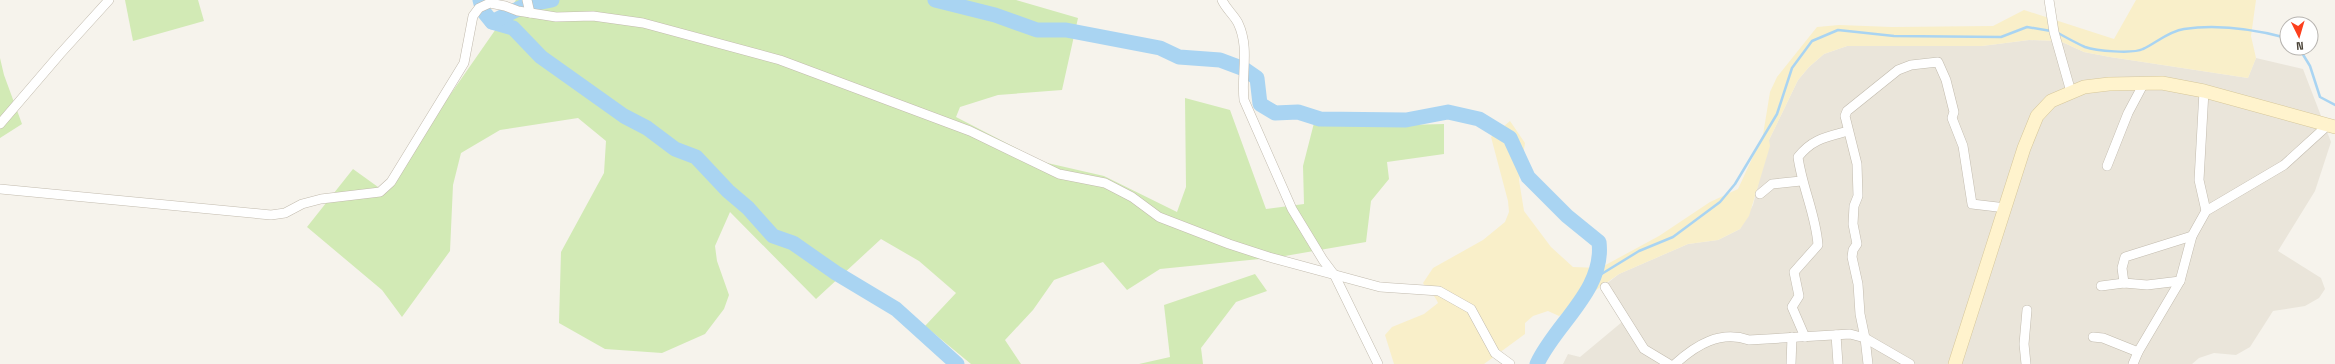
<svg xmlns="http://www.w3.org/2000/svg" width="2335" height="364" font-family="'Space Grotesk',sans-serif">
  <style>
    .residential { fill: #eae5da }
    .green { fill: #d2eab5 }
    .sand { fill: #f9efc9 }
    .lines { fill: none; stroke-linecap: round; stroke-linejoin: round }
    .stream { stroke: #a9d4f2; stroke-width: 2.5 }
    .river { stroke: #a9d4f2; stroke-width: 15 }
    .street-casing { stroke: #c2bbae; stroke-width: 10 }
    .secondary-casing { stroke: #d6c79b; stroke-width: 14 }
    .street { stroke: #fff; stroke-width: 9 }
    .secondary { stroke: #fff3cd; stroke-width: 13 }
  </style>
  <rect width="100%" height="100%" fill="#f6f3ec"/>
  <polygon class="residential" points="2029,40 2060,41 2084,52 2110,57 2248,78 2256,58 2303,69 2331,142 2315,191 2278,251 2321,278 2325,289 2319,298 2305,306 2273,311 2250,347 2236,355 2214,353 2199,358 2192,364 1563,364 1568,354 1580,357 1622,322 1601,288 1619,274 1688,244 1718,240 1740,229 1753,205 1769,140 1798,80 1809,67 1824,54 1847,46 1861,44 1982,46"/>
  <g class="green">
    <polygon points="125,0 198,0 204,21 133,41"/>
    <polygon points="516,0 1016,0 1078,18 1062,90 998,95 960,107 956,117 1043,162 1104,176 1177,212 1186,187 1185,98 1230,110 1266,209 1304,204 1303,166 1314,123 1371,126 1444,124 1444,154 1387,162 1389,179 1371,201 1366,242 1279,257 1160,269 1127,290 1103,262 1054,280 1033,310 1005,340 1021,364 971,364 925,326 956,293 919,261 881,239 816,299 730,212 715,246 717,261 729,295 724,309 705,334 662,353 605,349 559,323 561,252 604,173 606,141 578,118 500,130 461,153 453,185 450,251 402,317 382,290 307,227 353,169 385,192 427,128"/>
    <polygon points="0,58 4,75 22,124 0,138"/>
    <polygon points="1255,274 1267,291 1236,302 1201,348 1203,364 1139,364 1170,357 1164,305"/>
  </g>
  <path class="sand" d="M2136,0H2256L2251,36L2256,58L2248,78L2110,57L2084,52L2060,41L2029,40L1982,46H1847L1824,54L1809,67L1798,80L1769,140L1770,146L1749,216L1740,229L1718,240L1688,244L1619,274L1559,316L1548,311L1533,316L1525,323V334L1484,364H1394L1385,335L1392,327L1424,314L1438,303C1434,293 1427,291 1423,283L1433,268L1483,240L1505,222L1509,212L1508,201L1491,137L1510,121L1525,143L1519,180L1524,211L1551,247L1573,267L1600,268L1659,236L1710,202L1738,189L1763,135L1770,92L1777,77L1817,27L1839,25L1892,27L1993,26L2024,10L2114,39Z"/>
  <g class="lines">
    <g class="stream">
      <path d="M2058,33C2067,38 2076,43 2085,47C2096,51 2133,54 2143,49C2156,43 2169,31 2184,29C2219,24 2253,29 2287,38"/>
      <polyline points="2299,48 2310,66 2320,97 2335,105"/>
      <polyline points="1595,278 1639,251 1673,237 1720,202 1735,184 1777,114 1792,68 1812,41 1838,30 1894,36 2001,37 2027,27 2051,31"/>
    </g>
    <g class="river">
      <polyline points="480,0 483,11 492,22 513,28 541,57 624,116 647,128 675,149 696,157 728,191 748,208 773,236 793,243 836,273 896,309 957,364"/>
      <path d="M935,0L995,15L1037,30H1066L1160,48L1179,57L1220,60L1244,69L1257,78L1260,104L1275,113L1298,112L1320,119L1406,120L1448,112L1479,119L1510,138L1528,177L1567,216L1599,242C1605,290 1555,324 1537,364"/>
      <polyline points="492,22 526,5 552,0"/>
    </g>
    <defs>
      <g id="street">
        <polyline points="527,0 530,13"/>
        <path d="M1222,0C1226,9 1234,15 1238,23C1250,48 1241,74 1244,100L1292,209L1323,260L1335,276L1378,364"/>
        <polyline points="2049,0 2054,32 2071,92"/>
        <polyline points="2204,91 2199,180 2206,211"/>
        <polyline points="0,124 60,54 109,0"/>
        <polyline points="2107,166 2128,113 2144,83"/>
        <polyline points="0,189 271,215 285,213 302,204 321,199 380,192 391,182 464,63 473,16 479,8 490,3 505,6 518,11 556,17 593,16 643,23 780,60 970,131 1059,174 1105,183 1132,197 1159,217 1229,244 1269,257 1380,287 1439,291 1471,309 1495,353 1510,364"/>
        <polyline points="1760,194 1772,184 1801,181"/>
        <polyline points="2124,283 2122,268 2125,257 2192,236"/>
        <polyline points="2101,286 2124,283 2147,285 2180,281"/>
        <polyline points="1605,287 1644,349 1669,364"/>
        <polyline points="1836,335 1838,364"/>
        <path d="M1805,337L1792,307L1799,296L1794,272L1818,245C1816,215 1802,187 1798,157C1812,139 1826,137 1848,131"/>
        <polyline points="2093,337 2103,338 2138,352"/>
        <path d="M1675,364C1696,345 1720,330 1749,340L1850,334L1865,338L1910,364"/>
        <polyline points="1791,364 1792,337"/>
        <polyline points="1868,364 1865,338 1860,314 1858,284 1852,257 1853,250 1857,244 1853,224 1854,206 1858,196 1857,164 1845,116 1847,111 1898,70 1911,65 1938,62 1946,80 1954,112 1952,118 1963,146 1972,204 2006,208"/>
        <polyline points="2026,364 2024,344 2027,310"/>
        <polyline points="2133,364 2138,352 2180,281 2192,236 2206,211 2284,165 2328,125"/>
      </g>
      <polyline id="secondary" points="1955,364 2024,148 2037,116 2051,101 2084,87 2109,84 2162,83 2204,91 2335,127"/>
    </defs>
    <use href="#street" class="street-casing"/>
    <use href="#secondary" class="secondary-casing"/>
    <use href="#street" class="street"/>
    <use href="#secondary" class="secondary"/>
  </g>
  <g transform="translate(2299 36) rotate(175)"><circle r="19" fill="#ffffff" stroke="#b7b4b0"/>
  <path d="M0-3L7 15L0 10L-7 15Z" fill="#fc3f1d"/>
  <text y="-6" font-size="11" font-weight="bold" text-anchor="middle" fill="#4b4439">N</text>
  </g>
</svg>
